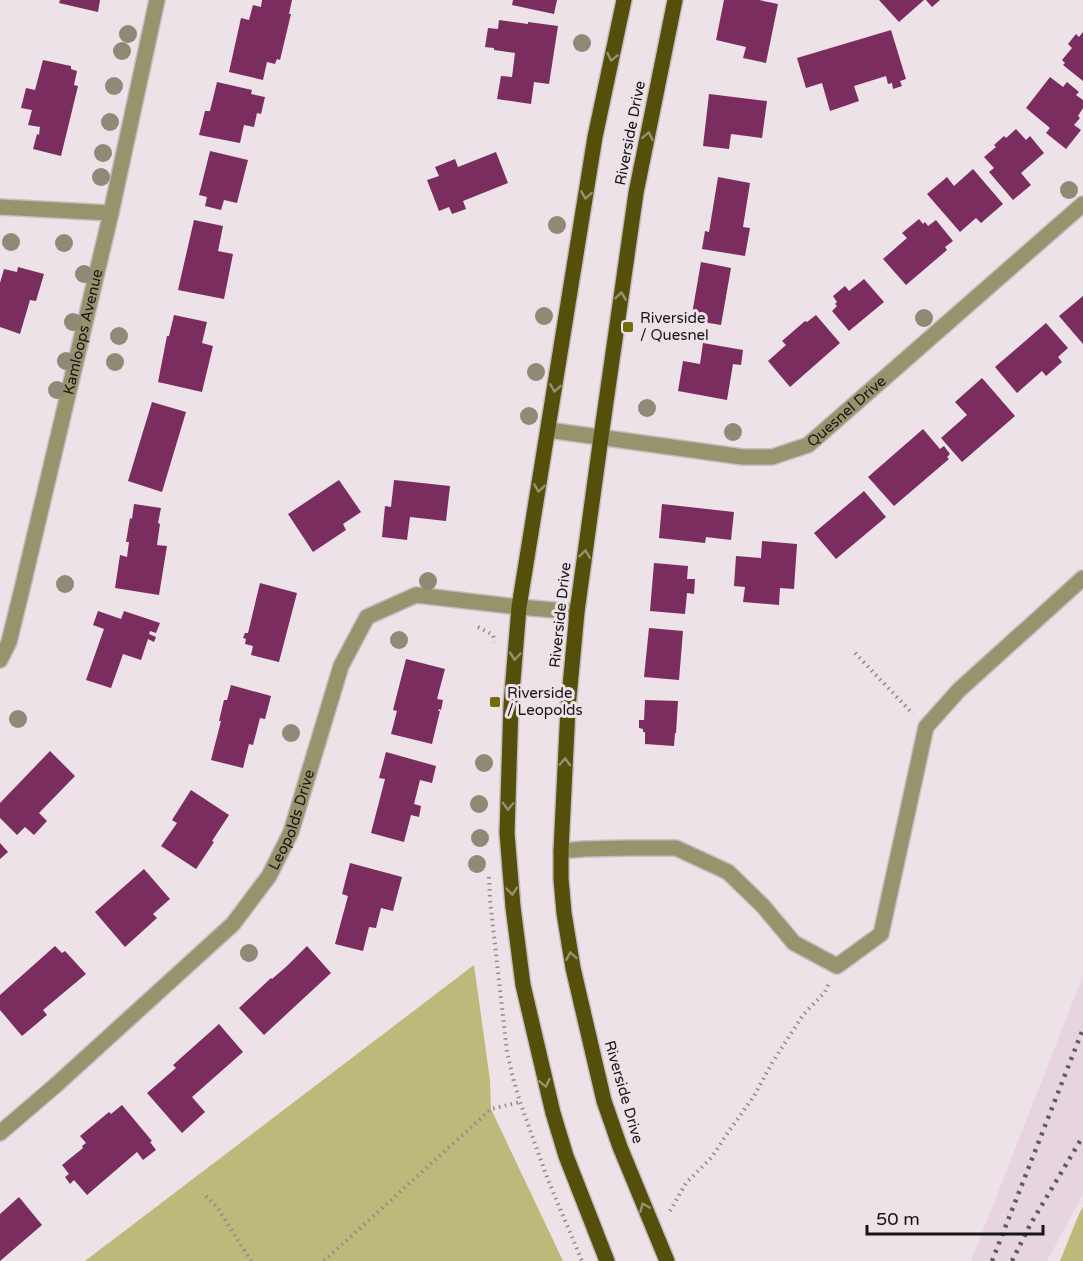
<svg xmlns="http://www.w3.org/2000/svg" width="1083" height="1261" font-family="'Varela Round',sans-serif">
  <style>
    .built { fill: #e6d4de }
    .green { fill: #bdb97a }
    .building { fill: #7a2d5e }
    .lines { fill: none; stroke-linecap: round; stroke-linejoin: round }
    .minor-casing { stroke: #c6bdc1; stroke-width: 18 }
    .major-casing { stroke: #c6bdc1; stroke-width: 18 }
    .path { stroke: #918a8d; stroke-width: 4; stroke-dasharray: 1.5 4.5; stroke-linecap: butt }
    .minor { stroke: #96946c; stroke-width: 15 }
    .major { stroke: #544f0b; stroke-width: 15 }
    .rail { stroke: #615b5e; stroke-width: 4.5; stroke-dasharray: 3 6; stroke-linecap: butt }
    .tree { fill: #908975 }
    .oneway { stroke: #98916e }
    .poi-dot { fill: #736c09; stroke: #ece2e7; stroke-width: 2 }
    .labels { text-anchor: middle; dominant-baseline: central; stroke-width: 6; stroke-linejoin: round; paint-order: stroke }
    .street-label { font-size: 15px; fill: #181516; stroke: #ece2e7 }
    .poi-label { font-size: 15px; fill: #181516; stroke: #ece2e7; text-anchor: start }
  </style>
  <rect width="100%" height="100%" fill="#ece2e7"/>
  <polygon class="built" points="1083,976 1083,1194 1047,1261 971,1261"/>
  <g class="green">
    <polygon points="474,965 490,1080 491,1109 563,1261 85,1261"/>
    <polygon points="1083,1207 1083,1261 1060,1261 1079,1214"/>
  </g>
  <g class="building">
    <polygon points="60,0 100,0 98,12 59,3"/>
    <polygon points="262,0 292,0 289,14 291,14 280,60 277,59 275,64 267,62 263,80 229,72 241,18 249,20 253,5 261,7"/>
    <polygon points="513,0 557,0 554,14 512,5"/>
    <polygon points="724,0 759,0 778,4 766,63 743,58 746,47 716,40"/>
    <polygon points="879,0 924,0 899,22"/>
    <polygon points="926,0 940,0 932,7"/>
    <polygon points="499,20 528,24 528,22 558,26 549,84 534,82 531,104 497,99 501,76 512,77 515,53 494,50 494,48 485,47 488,28 498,29"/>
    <polygon points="891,30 906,79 900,81 902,86 893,89 892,83 888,84 886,76 854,86 859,101 830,111 822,83 806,88 797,58"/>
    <polygon points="1083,32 1083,81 1063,65 1065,63 1062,60 1072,48 1068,44 1076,34 1079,37"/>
    <polygon points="43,60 71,66 71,69 77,71 74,85 78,86 61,156 33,149 37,134 39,135 40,127 28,125 32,110 21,108 26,88 35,90"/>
    <polygon points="1050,77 1063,87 1067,82 1079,92 1076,95 1083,100 1083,108 1078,116 1080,118 1074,125 1081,130 1066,149 1046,133 1050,128 1026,108"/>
    <polygon points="217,82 252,90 251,94 265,97 261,114 257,113 254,127 244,125 240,143 199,135 205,111 210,111"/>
    <polygon points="709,94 767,101 762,138 731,134 729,149 703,146"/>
    <polygon points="1016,129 1026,140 1030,136 1044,153 1021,173 1031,185 1013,200 989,172 994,168 984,157 996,147 994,145 1004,136 1006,138"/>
    <polygon points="210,151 248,160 237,203 224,200 221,210 205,206 207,197 199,195"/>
    <polygon points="496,152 508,183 463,201 466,209 452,214 449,207 439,211 427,180 439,176 435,167 455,159 458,167"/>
    <polygon points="973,169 1003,204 981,223 976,218 960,232 927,194 947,177 954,186"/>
    <polygon points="718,177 750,183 743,227 750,228 745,256 702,249 705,231 709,232"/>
    <polygon points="919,219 923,224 925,222 928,226 936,220 953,241 945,247 947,250 906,285 883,259 907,238 902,233"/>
    <polygon points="194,220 223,226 218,251 233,254 224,299 178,290"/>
    <polygon points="701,262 731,268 721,325 691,320"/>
    <polygon points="18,267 44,274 36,301 30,300 20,334 0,327 0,283 4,269 17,272"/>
    <polygon points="864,279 884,302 849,331 832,311 837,306 835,304 837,302 833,296 845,286 849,291"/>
    <polygon points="1083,296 1083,344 1059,316"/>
    <polygon points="174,315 207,322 202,343 213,346 202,392 158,382 167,336 169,336"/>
    <polygon points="816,315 840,343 790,387 768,361 786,345 782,341 805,321 807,322"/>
    <polygon points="1046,323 1068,348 1058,357 1062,362 1046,376 1042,371 1017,393 995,367"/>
    <polygon points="703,343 743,350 741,365 733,364 727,400 678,391 683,361 700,364"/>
    <polygon points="982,378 1015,416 962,462 941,438 967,415 955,402"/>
    <polygon points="152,402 186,412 162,492 128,481"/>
    <polygon points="923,429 940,449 944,446 950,454 947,457 949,459 894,506 868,477"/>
    <polygon points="339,480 361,512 343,524 346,530 313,552 288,514"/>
    <polygon points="394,480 450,486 446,521 410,517 407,540 382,537 385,506 391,507"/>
    <polygon points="864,491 886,517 836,559 814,533"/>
    <polygon points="134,504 161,508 158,523 160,524 157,545 167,546 159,595 115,588 120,555 127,557 129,542 126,542 130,518 132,519"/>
    <polygon points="662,504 734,512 731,540 706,537 705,543 659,538"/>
    <polygon points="762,541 797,544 794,589 780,588 779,605 743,602 745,587 734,586 736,556 761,558"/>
    <polygon points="654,563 688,566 687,579 695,579 694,594 687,593 685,614 650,611"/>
    <polygon points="260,583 297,593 279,662 251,655 253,646 245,644 246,639 243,638 245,633 248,633"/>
    <polygon points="98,611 121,619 124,611 160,623 156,633 150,631 149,634 156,637 154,642 148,639 141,660 123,654 111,688 86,680 104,629 93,625"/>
    <polygon points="649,628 683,631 679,680 644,677"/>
    <polygon points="406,659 445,669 437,699 443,700 441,710 439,709 438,711 440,711 432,744 391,734 397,711 393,710"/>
    <polygon points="231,685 271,696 265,719 260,718 253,745 249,744 243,768 211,760 221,721 219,721 224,700 227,700"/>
    <polygon points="645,700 678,701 676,733 675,733 674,746 645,744 645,732 643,732 643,729 639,728 639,720 644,720"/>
    <polygon points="50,751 75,776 39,813 47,821 34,835 25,827 17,835 0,818 0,803"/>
    <polygon points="386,752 436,766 432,783 420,780 414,804 421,806 419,817 411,815 404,842 371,833 385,779 379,778"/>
    <polygon points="191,790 229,815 212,841 214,842 196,869 161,846 177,823 172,820"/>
    <polygon points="0,843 8,852 0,859"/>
    <polygon points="350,863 402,877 393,911 381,908 376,928 369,927 363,951 335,944 348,896 342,894"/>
    <polygon points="144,869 170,899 153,914 157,918 125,947 95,912"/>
    <polygon points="55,946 62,953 65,951 86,974 43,1010 47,1015 22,1036 0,1010 0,995"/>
    <polygon points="307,946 331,973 264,1035 239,1008 271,978 272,979 287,966"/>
    <polygon points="219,1024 243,1052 192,1097 205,1112 182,1133 147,1093 176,1068 173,1065"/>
    <polygon points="122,1105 152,1141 150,1142 156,1150 143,1160 137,1152 87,1195 74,1180 70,1184 65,1177 69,1174 62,1165 83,1148 82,1146 86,1143 80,1136 109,1112 111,1114"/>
    <polygon points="19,1197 42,1225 0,1261 0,1214"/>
  </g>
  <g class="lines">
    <defs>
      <g id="minor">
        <polyline points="0,207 111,213"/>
        <path id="s1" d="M548,430L743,457H772L808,445L1083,204"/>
        <path id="s2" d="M0,660L9,642L22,589L111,213L157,0"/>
        <polyline points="561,851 584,849 628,848 676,848 728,872 763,906 794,943 837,966 881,934 926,727 959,690 1083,578"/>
        <path id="s3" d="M0,1133L56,1085L233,924L269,876L291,832L341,666L367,617L416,595L519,607L577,612"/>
      </g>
      <g id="major">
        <polyline points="607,1261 566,1156 553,1113 523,985 513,907 507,833 511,705 519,607 595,137 624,0"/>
        <polyline points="667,1261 620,1147 604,1101 573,968 564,913 561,879 561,851 568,708 577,612 601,437 636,193 675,0"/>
      </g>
    </defs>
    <use href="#minor" class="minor-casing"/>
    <use href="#major" class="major-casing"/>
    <g class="path">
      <polyline points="478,627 493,635 495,642"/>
      <polyline points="855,653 913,714"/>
      <polyline points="489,877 490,900 507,1052 513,1078 520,1102 548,1180 582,1261"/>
      <polyline points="206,1196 217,1207 251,1261"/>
      <polyline points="670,1211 686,1183 712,1157 727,1134 754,1096 772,1063 803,1015 825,992 830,981"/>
      <polyline points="324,1261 491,1109 520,1102"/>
    </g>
    <use href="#minor" class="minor"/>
    <use href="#major" class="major"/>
    <g class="rail">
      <polyline points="992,1261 1083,1029"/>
      <polyline points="1012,1261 1030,1225 1083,1136"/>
    </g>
  </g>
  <g class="tree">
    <circle cx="128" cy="34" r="9"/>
    <circle cx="582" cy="43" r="9"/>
    <circle cx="122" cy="51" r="9"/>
    <circle cx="114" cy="86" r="9"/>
    <circle cx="110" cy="122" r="9"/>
    <circle cx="103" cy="153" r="9"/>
    <circle cx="101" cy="177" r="9"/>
    <circle cx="1069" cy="190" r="9"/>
    <circle cx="557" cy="225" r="9"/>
    <circle cx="11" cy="242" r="9"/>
    <circle cx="64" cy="243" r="9"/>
    <circle cx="84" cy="274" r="9"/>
    <circle cx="544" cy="316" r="9"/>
    <circle cx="924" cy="318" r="9"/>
    <circle cx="73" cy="322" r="9"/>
    <circle cx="119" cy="336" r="9"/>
    <circle cx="66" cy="361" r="9"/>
    <circle cx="115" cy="362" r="9"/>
    <circle cx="536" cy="372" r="9"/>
    <circle cx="57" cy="390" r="9"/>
    <circle cx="647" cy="408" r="9"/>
    <circle cx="529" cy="416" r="9"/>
    <circle cx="733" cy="432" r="9"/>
    <circle cx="428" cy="581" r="9"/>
    <circle cx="65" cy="584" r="9"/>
    <circle cx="399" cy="640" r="9"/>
    <circle cx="18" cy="719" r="9"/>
    <circle cx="291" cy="733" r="9"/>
    <circle cx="484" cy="763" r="9"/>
    <circle cx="479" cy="804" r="9"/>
    <circle cx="480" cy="838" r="9"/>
    <circle cx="477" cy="864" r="9"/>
    <circle cx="249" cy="953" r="9"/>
  </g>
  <defs><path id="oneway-chevron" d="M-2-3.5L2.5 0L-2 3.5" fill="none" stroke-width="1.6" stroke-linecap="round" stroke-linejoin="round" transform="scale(1.5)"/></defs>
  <g class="oneway">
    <use href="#oneway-chevron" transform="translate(612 57) rotate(102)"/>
    <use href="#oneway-chevron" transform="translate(648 136) rotate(-78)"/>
    <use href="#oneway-chevron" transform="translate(586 195) rotate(99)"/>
    <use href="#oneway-chevron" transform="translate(621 296) rotate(-82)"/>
    <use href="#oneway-chevron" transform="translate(555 388) rotate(99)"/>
    <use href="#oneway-chevron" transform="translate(539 488) rotate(99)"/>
    <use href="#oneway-chevron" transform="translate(585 554) rotate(-82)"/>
    <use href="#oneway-chevron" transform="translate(515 656) rotate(95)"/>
    <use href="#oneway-chevron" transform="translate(565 762) rotate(-87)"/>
    <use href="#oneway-chevron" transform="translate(508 806) rotate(92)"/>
    <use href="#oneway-chevron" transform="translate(512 891) rotate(85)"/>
    <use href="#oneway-chevron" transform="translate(571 956) rotate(-100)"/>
    <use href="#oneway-chevron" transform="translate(545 1083) rotate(77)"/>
    <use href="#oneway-chevron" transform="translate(644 1207) rotate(-113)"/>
  </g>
  <g class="poi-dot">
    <rect x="622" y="321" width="12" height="12" rx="3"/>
    <rect x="489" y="696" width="12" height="12" rx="3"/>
  </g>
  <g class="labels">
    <g class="street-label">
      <text transform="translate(630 133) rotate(-79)">Riverside Drive</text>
      <text stroke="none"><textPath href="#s2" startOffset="339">Kamloops Avenue</textPath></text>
      <text stroke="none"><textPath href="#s1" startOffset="315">Quesnel Drive</textPath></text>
      <text transform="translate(560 615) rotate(-84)">Riverside Drive</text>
      <text stroke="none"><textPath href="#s3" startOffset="434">Leopolds Drive</textPath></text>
      <text transform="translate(624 1092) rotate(74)">Riverside Drive</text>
    </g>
    <g class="poi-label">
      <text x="640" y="318">Riverside<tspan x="640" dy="17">/ Quesnel</tspan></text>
      <text x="507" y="693">Riverside<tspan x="507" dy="17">/ Leopolds</tspan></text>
    </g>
  </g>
  <path d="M867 1225v9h176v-9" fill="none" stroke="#181516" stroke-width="3"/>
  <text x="876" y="1225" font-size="18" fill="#181516" stroke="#ece2e7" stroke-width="4.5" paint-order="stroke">50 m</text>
</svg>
